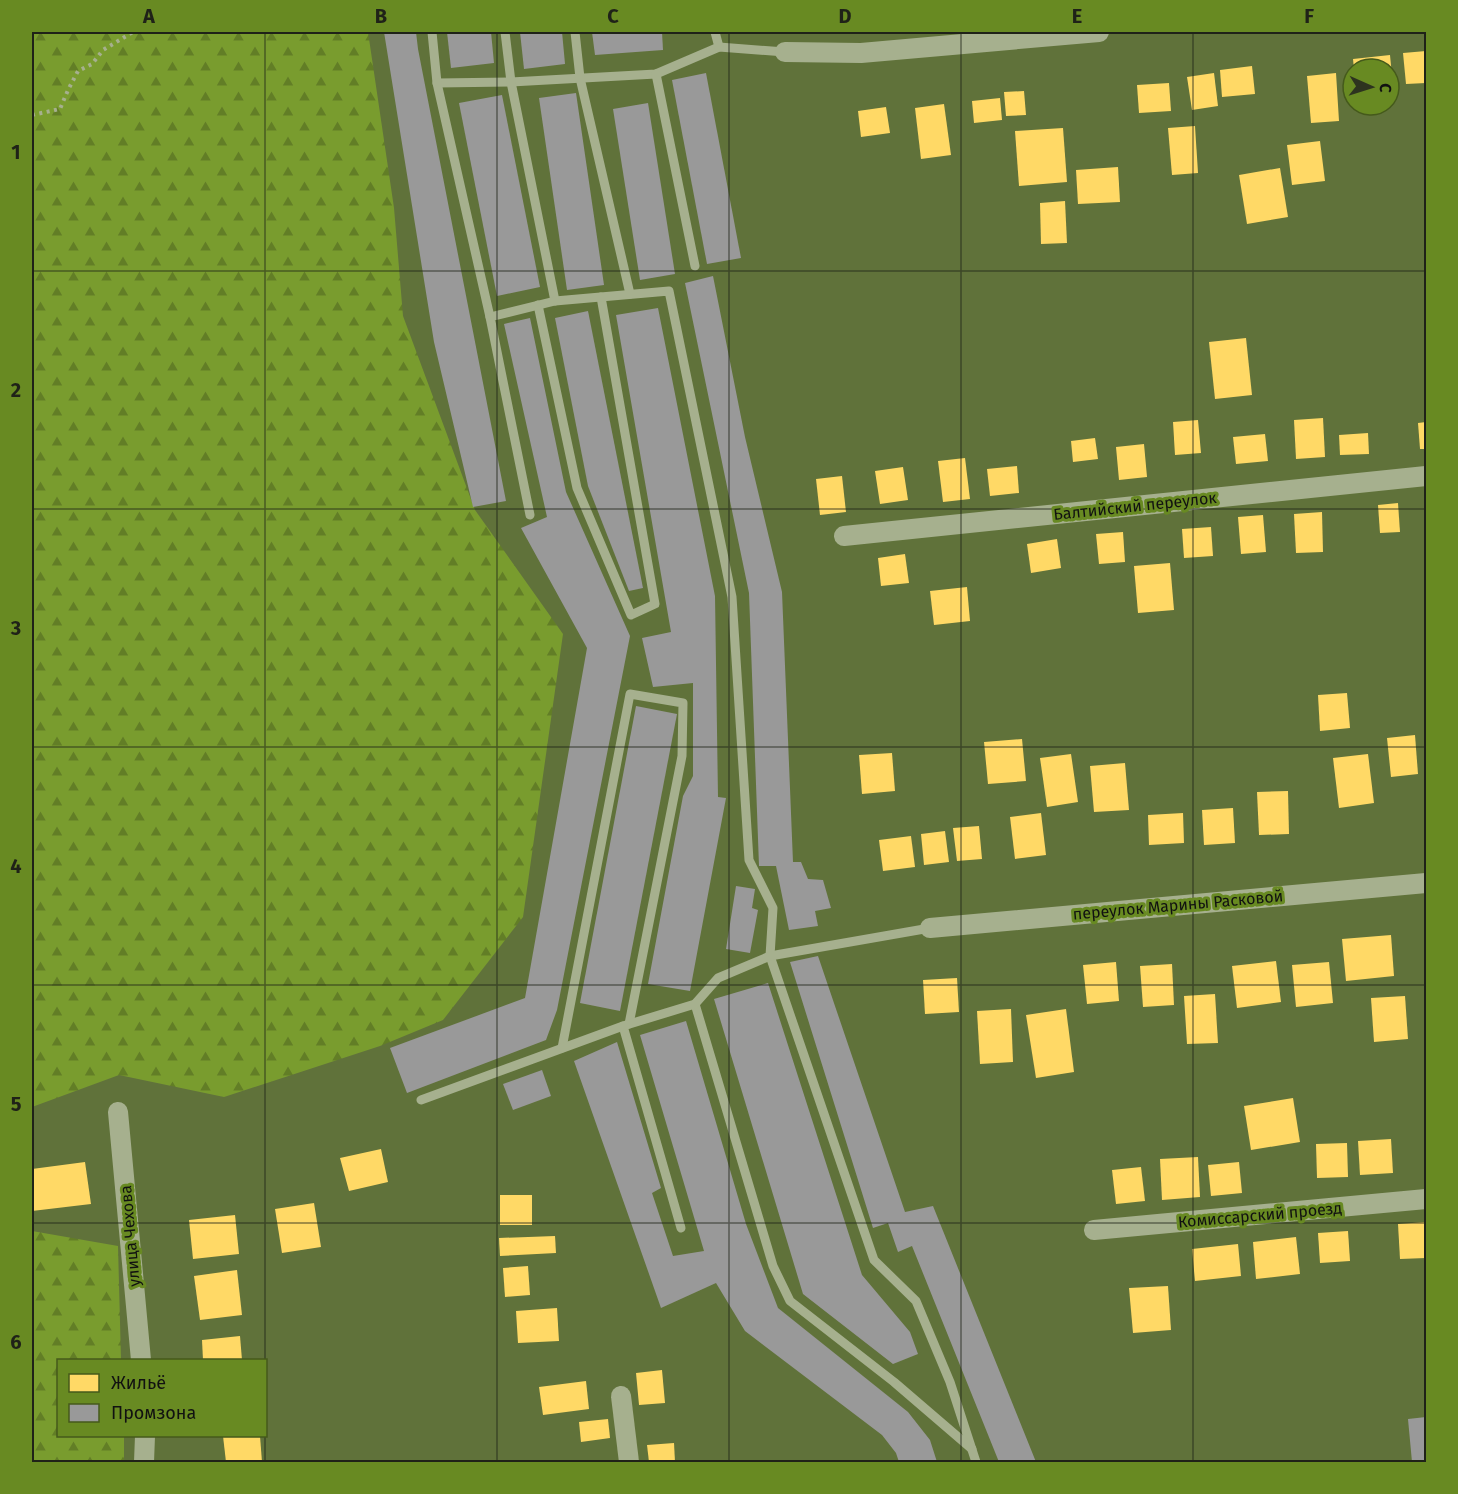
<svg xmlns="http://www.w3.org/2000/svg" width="1458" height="1494" font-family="'Fira Sans',sans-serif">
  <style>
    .forest { fill: url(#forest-firs) }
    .homes { fill: #ffd966 }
    .industry { fill: #999 }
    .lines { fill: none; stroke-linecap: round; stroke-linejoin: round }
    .path { stroke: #a6b08e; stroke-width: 4; stroke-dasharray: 3 4.5; stroke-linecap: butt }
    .service { stroke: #a6b08e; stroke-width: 9 }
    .minor { stroke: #a6b08e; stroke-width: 20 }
    .grid { fill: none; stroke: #1f2218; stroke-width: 1.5; stroke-opacity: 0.55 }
    .labels { text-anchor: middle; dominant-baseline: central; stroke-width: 6; stroke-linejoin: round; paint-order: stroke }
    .street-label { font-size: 16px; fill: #111; stroke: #688a22 }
    .neatline { fill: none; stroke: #1f2218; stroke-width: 2 }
    .grid-label { font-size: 20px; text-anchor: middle; font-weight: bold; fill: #1f2218 }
  </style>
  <defs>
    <pattern id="forest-firs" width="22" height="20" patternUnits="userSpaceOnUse" patternTransform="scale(1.5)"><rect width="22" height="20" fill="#799c2e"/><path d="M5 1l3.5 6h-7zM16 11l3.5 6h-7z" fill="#627e26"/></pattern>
  </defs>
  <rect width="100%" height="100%" fill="#60723a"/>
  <g class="forest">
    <polygon points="32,32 368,32 394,208 403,316 475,510 563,634 523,917 443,1020 380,1046 224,1097 119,1075 32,1107"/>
    <polygon points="32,1231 118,1246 121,1360 58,1360 58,1436 124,1436 124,1462 32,1462"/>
  </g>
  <g class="homes">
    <polygon points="1426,51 1426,83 1406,84 1403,53"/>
    <polygon points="1390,55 1393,86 1389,87 1389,69 1354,69 1353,59"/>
    <polygon points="1252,66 1255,94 1222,97 1220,70"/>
    <polygon points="1214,73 1218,106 1192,110 1187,77"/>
    <polygon points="1336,73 1339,121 1311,123 1307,76"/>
    <polygon points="1169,83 1171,111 1139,113 1137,85"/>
    <polygon points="1024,91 1026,115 1006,116 1004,92"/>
    <polygon points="1000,98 1002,120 974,123 972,101"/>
    <polygon points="944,104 951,155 921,159 915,108"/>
    <polygon points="886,107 890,133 861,137 858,111"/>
    <polygon points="1195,126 1198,173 1172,175 1168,128"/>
    <polygon points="1063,128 1067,182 1019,186 1015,131"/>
    <polygon points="1320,141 1325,181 1292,185 1287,145"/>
    <polygon points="1118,167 1120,202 1078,204 1076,170"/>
    <polygon points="1280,168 1288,217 1247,224 1239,175"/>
    <polygon points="1065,201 1067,243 1041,244 1040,203"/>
    <polygon points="1246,338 1252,395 1215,399 1209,342"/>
    <polygon points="1323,418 1325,457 1296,459 1294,420"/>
    <polygon points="1198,420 1201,453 1175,455 1173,422"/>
    <polygon points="1426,422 1426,449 1420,449 1418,423"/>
    <polygon points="1368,433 1369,454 1340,455 1339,435"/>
    <polygon points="1265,434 1268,461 1236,464 1233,437"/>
    <polygon points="1095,438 1098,459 1073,462 1071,441"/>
    <polygon points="1144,444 1147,477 1119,480 1116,447"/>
    <polygon points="965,458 970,499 943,502 938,461"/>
    <polygon points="1017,466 1019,493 990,496 987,469"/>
    <polygon points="903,467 908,500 880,504 875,471"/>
    <polygon points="842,476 846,512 820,515 816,479"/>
    <polygon points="1398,503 1400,532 1380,533 1378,505"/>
    <polygon points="1322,512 1323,552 1296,553 1294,514"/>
    <polygon points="1263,515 1266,552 1241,554 1238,517"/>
    <polygon points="1211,527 1213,556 1184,558 1182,529"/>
    <polygon points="1123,532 1125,562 1099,564 1096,534"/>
    <polygon points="1057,539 1061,568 1031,573 1027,544"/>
    <polygon points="905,554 909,583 881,586 878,558"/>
    <polygon points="1170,563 1174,610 1138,613 1134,566"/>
    <polygon points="967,587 970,621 934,625 930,591"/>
    <polygon points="1347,693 1350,728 1320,731 1318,695"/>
    <polygon points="1415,735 1418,774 1391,777 1387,738"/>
    <polygon points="1022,739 1026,781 988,784 984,742"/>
    <polygon points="892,753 895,791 862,794 859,755"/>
    <polygon points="1071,754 1078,802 1047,807 1040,758"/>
    <polygon points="1368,754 1374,803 1339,808 1333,758"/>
    <polygon points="1125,763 1129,810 1094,812 1090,766"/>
    <polygon points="1288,791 1289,834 1259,835 1257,792"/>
    <polygon points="1233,808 1235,843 1204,845 1202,810"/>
    <polygon points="1041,813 1046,855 1015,859 1010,817"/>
    <polygon points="1183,813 1184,843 1149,845 1148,815"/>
    <polygon points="979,826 982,859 957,861 953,828"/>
    <polygon points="945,831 949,862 924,865 921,834"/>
    <polygon points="911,836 915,867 883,871 879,840"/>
    <polygon points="1391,935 1394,976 1346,981 1342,939"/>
    <polygon points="1276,961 1281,1002 1237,1008 1232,966"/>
    <polygon points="1116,962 1119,1001 1087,1004 1083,965"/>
    <polygon points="1329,962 1333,1003 1296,1007 1292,965"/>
    <polygon points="1172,964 1174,1005 1143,1007 1140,966"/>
    <polygon points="957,978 959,1012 925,1014 923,980"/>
    <polygon points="1215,994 1218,1043 1187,1044 1184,996"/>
    <polygon points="1405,996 1408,1039 1374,1042 1371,998"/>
    <polygon points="1011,1009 1013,1062 980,1064 977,1011"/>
    <polygon points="1066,1009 1074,1072 1036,1078 1026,1015"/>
    <polygon points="1293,1098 1300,1142 1251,1150 1244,1106"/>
    <polygon points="1391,1139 1393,1173 1360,1175 1358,1141"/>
    <polygon points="1347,1143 1348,1177 1317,1178 1316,1144"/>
    <polygon points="381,1149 388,1182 349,1191 340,1158"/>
    <polygon points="1198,1157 1200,1197 1162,1200 1160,1159"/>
    <polygon points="85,1162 91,1204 32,1211 32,1169"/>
    <polygon points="1239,1162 1242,1193 1211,1196 1208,1165"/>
    <polygon points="1141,1167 1145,1201 1116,1204 1112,1170"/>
    <rect x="500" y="1195" width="32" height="30"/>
    <polygon points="314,1203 321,1247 282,1253 275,1209"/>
    <polygon points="235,1215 239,1254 193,1259 189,1220"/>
    <polygon points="1426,1222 1426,1258 1400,1259 1398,1224"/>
    <polygon points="1348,1231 1350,1261 1320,1263 1318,1233"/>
    <polygon points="555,1236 556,1253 500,1256 499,1238"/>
    <polygon points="1296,1237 1300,1274 1256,1279 1253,1242"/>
    <polygon points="1238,1244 1241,1276 1195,1281 1192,1249"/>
    <polygon points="528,1266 530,1295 505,1297 503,1268"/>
    <polygon points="237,1270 242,1315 200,1320 194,1276"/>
    <polygon points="1168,1286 1171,1330 1133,1333 1129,1288"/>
    <polygon points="557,1308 559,1341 518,1343 516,1311"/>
    <polygon points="240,1336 242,1360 203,1360 202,1340"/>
    <polygon points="662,1370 665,1403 639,1405 636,1373"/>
    <polygon points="586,1381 589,1409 543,1415 539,1387"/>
    <polygon points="608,1419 610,1438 581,1442 579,1422"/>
    <polygon points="223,1436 260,1436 262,1462 226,1462"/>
    <polygon points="674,1443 675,1462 649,1462 647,1445"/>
  </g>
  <g class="industry">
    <polygon points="384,32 416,32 418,49 506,501 473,507 434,342"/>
    <polygon points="447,32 491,32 494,63 451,68"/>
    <polygon points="520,32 562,32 565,64 524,69"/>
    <polygon points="592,32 662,32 663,50 595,55"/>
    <polygon points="706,73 741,258 707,264 672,80"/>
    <polygon points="576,93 604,285 567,290 539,98"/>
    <polygon points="502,95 540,287 497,296 459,103"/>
    <polygon points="648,103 675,274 640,280 613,109"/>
    <polygon points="713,276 745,437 782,592 793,862 801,862 808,879 823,880 831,908 815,911 818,926 789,930 776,866 759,866 749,593 685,283"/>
    <polygon points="658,308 715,596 718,797 726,798 690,991 648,984 683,796 693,776 693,683 653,687 642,638 671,632 616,315"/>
    <polygon points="588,311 643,588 629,591 588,486 555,318"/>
    <polygon points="530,318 566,492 630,636 557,1010 546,1040 407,1093 390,1048 525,998 587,648 521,528 547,517 504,324"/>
    <polygon points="636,706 677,714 620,1011 580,1003"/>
    <polygon points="736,886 755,889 752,908 758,910 750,953 726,949"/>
    <polygon points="818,956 905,1212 933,1206 1036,1462 999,1462 912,1246 898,1252 888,1223 873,1228 790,962"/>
    <polygon points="768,983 862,1275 910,1332 918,1354 893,1364 803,1294 714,999"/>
    <polygon points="686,1021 746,1224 778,1308 908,1412 930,1440 937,1462 899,1462 896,1453 882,1435 745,1331 716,1283 661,1308 574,1061 617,1042 661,1188 652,1193 673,1256 704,1251 640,1035"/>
    <polygon points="542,1070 551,1096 513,1110 503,1084"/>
    <polygon points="1426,1417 1426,1462 1412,1462 1408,1419"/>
  </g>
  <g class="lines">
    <polyline class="path" points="32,115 60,109 68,90 78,71 92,64 103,50 133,32"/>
    <g class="service">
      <polyline points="432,32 437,83 511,82 656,74 719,47 785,52"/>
      <polyline points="505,32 511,82 555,301"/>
      <polyline points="575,32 580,78 630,294"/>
      <polyline points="715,32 719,47"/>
      <polyline points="656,74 695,266"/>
      <polyline points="437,83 490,317"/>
      <polyline points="538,305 577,488 631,615 655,604 601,297"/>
      <polyline points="530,515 490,317 555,301 669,291 732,597 749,860 773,908 770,956 874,1260 916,1301 950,1382 976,1462"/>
      <polyline points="695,1004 773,1266 790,1301 894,1382 972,1449"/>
      <polyline points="623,1026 681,1228"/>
      <polyline points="562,1048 630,694 683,703 682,756 629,1024"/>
      <polyline points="421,1100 623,1026 695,1004 718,978 770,956 930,928"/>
    </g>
    <g class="minor">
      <polyline points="785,52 861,53 1099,32"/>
      <polyline points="844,536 1426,476"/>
      <polyline points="930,928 1426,883"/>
      <polyline points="118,1112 141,1360"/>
      <polyline points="1094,1230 1426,1199"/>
      <polyline points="621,1396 629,1462"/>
      <polyline points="144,1462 145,1436"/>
    </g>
  </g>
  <path class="grid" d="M265,32V1360M497,32V1462M729,32V1462M961,32V1462M1193,32V1462M32,271H1426M32,509H1426M32,747H1426M32,985H1426M32,1223H1426M265,1436V1462"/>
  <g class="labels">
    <g class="street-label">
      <text transform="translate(1135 506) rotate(-6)">Балтийский переулок</text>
      <text transform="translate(1178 905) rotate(-5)">переулок Марины Расковой</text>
      <text transform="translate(1260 1215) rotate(-5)">Комиссарский проезд</text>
      <text transform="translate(130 1236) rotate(-95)">улица Чехова</text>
    </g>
  </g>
  <rect width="1458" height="1494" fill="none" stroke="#688a22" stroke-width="66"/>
  <rect x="57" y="1359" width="210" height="78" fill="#688a22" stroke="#455a1b" stroke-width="1.5"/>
  <rect x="69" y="1374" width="30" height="18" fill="#ffd966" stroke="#455a1b" stroke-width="1.5"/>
  <text x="111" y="1389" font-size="18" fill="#111111">Жильё</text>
  <rect x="69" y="1404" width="30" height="18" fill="#999999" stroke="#455a1b" stroke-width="1.5"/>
  <text x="111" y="1419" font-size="18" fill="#111111">Промзона</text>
  <g transform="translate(1371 87) rotate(93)"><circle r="28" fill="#688a22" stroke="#455a1b" stroke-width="1.5"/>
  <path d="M0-4.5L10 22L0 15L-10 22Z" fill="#2d331f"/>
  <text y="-9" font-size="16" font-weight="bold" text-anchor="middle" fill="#111111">С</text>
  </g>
  <rect x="33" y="33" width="1392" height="1428" class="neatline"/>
  <g class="grid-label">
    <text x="149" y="23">A</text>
    <text x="381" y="23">B</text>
    <text x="613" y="23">C</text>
    <text x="845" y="23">D</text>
    <text x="1077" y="23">E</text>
    <text x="1309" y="23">F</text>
    <text x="16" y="159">1</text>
    <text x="16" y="397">2</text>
    <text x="16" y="635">3</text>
    <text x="16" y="873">4</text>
    <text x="16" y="1111">5</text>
    <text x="16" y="1349">6</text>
  </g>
</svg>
